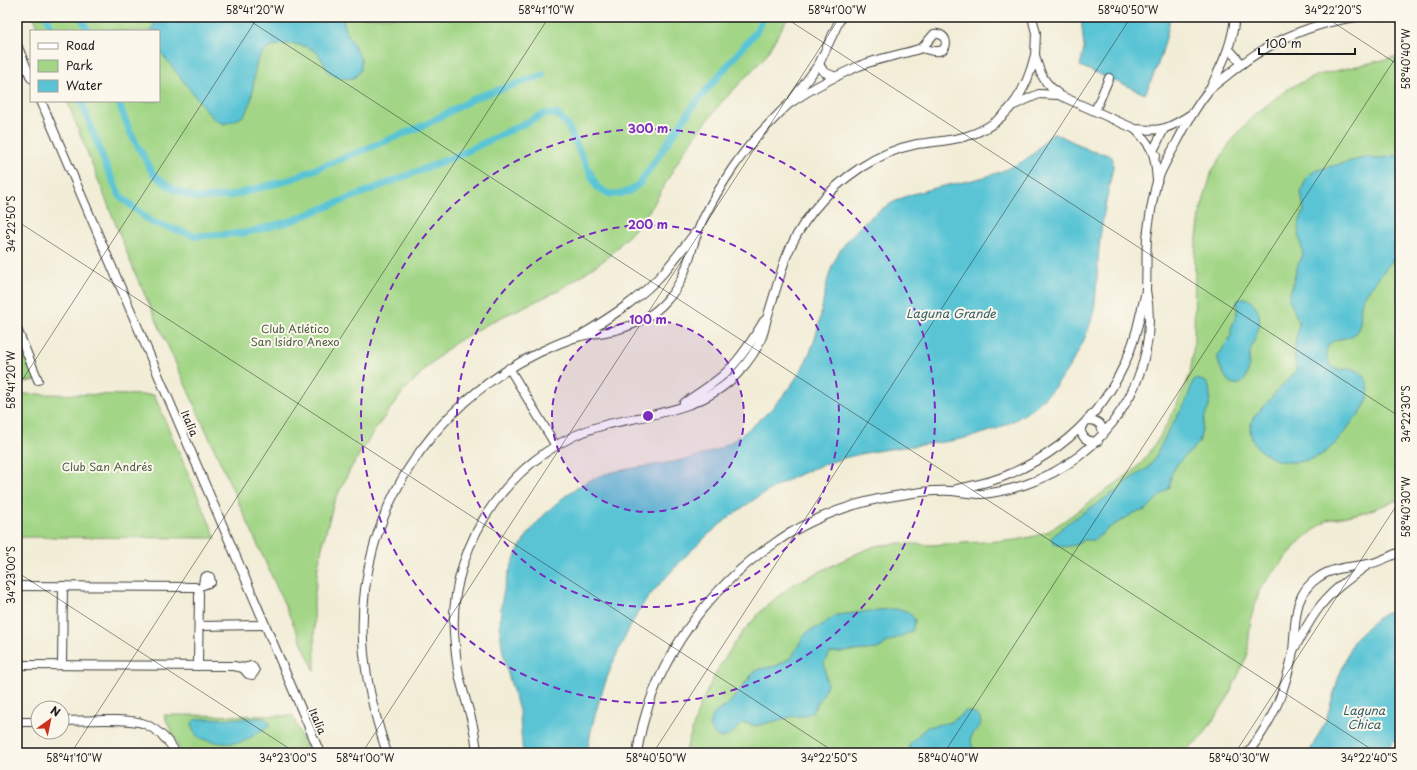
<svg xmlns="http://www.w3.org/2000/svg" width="1417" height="770" font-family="'Playpen Sans',sans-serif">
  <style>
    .green { fill: #a2d686; stroke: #5f7951 }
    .water { fill: #5ac4d5; stroke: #3b7078 }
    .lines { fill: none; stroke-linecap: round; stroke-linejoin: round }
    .canal { stroke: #5ac4d5; stroke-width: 7 }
    .minor-casing { stroke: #3c3b38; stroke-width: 10 }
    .minor { stroke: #fff; stroke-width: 8 }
    .ticks { fill: none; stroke: #1c1c1c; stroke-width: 1; stroke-opacity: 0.45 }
    .ring { fill: none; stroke: #7b2cbf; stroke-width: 2; stroke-dasharray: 7 5 }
    .labels { text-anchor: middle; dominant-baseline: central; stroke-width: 4; stroke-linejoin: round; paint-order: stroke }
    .park-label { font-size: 11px; fill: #4b5d41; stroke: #fbf7ec }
    .street-label { font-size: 11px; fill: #1c1c1c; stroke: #fbf7ec }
    .water-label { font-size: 12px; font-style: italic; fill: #355f66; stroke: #fbf7ec }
    .centre { fill: #7b2cbf; stroke: #fbf7ec; stroke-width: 2 }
    .ring-label { font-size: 12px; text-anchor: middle; font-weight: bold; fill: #7b2cbf; stroke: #fbf7ec; stroke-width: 4; stroke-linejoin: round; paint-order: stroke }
    .neatline { fill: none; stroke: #1c1c1c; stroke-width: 1.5 }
    .ticks-label { font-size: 10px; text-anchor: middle; fill: #1c1c1c }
  </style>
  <rect width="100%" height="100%" fill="#fbf7ec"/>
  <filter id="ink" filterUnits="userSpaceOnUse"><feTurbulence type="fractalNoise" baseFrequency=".025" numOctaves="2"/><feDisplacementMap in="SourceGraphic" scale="8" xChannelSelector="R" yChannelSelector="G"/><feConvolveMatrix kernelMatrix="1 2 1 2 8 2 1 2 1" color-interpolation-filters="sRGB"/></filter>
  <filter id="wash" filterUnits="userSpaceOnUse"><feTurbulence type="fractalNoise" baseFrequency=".012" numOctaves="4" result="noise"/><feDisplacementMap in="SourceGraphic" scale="16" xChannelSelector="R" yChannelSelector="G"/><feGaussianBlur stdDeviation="0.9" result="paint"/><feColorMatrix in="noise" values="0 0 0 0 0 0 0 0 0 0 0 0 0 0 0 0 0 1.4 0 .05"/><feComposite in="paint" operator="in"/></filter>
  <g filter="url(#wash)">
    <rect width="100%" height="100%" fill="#f2edd7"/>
    <g class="green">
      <polygon points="34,17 788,17 765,57 720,104 684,151 652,207 633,231 607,258 560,290 493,321 455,343 427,367 403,392 374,431 351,468 334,502 324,539 318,566 314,602 315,672 135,273 67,101 159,101 159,31 39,31"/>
      <polygon points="1400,56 1400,499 1366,512 1327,520 1298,543 1260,589 1251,618 1247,656 1227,699 1202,737 1183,753 685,753 700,705 719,667 741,634 763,609 792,585 858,553 875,546 899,543 930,545 1017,540 1035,536 1049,531 1068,518 1133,471 1143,461 1156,443 1166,426 1185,387 1190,374 1194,344 1195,252 1201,209 1212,171 1230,143 1250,119 1267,105 1289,88 1318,75"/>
      <polygon points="22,341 38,380 17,383 17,343"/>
      <polygon points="17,394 154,395 216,538 17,537"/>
      <polygon points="164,715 293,716 308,753 181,753"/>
    </g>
    <g class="water">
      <path d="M160,17H343L345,29L361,59V70L354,78C346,79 337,79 330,73C326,70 323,59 317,53C303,40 266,40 258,60C251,76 256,104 243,116C238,120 230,122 224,124L215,120L205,109L159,50V31H150Z"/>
      <path d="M1081,17H1170C1166,45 1157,69 1145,94L1080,66L1084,48Z"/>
      <path d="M1055,133L1091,151L1110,155L1113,159V167C1109,188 1104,210 1101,231C1097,257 1098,284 1094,310C1088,339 1070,369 1051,391C998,450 926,439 856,455C783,472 720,517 670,573C661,583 650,594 642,606C615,651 595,701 587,753H523C521,739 521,725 519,711C515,694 508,678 505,661C495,621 501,583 520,547C537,516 578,479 613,472C652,463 696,464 731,442C773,414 808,374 819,324C824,300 826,274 839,252C857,225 885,202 916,193C948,183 981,182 1011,167C1019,164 1029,158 1035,152C1042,145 1046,137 1055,133Z"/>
      <path d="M1400,155V252C1389,264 1379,277 1369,290C1367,293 1363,297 1362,300C1359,310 1363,321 1357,331C1351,342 1332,335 1327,348C1324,356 1329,364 1335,369C1345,372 1350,364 1361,373C1368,379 1370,390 1368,398C1365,408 1355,419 1349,426C1343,434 1337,443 1329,449C1311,465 1277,468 1259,449C1253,443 1248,433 1251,424C1252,418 1257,414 1261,409C1268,402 1275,394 1281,386C1288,380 1293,377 1297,368L1295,362L1294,351L1299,323L1292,306L1289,299L1290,293L1298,265L1303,255L1298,229L1300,220L1304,211L1301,191L1306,179L1310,174L1317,170L1367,157L1374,159Z"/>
      <path d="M1243,298C1248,298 1249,300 1253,303C1267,318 1255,336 1250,352C1248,361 1251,387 1234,384C1230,383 1227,380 1225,376C1222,370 1217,363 1218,356L1231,336V328L1237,314V302L1239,299Z"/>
      <polygon points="1197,379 1206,382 1209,387 1210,393 1209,407 1205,416 1199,443 1178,463 1171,475 1170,487 1165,491 1146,510 1134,513 1109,528 1094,540 1084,540 1076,545 1063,547 1054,544 1051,538 1066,524 1122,487 1125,482 1148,468 1154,460 1167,433 1186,402 1193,381"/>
      <polygon points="1400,607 1400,737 1394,741 1383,753 1309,753 1326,720 1338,679 1353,641 1377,618"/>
      <path d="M888,609C900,609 909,608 915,621L912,631L884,644L882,647L877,649L830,653L824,662L827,684L824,693L812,712L805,716H795L755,726L747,723H742L729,736L721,738L717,736L712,731L709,726L712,717L717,711L725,707L733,699L753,673L759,669L776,666L792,657L804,635L812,629L822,626L831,618L837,615Z"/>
      <path d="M966,711C977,712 986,720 977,730C976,731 973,732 972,734C969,740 973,748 975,753H909V746L912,741L927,727L951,722Z"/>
      <path d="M264,718L269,721L270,726C261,730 256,734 248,739C237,747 211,742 199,738C193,732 188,724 196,719Z"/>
    </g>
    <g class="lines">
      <g class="canal">
        <polyline points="47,17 52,31"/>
        <polyline points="81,17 88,31"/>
        <polyline points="81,101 106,166 120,196 151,222 196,236 245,233 291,221 459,155 544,114 557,114 567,125 597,187 609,194 618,194 630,191 640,183 693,106 756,32 763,17"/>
        <polyline points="118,101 130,132 154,175 173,189 195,198 230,196 289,180 425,125 477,97 543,75"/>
      </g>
    </g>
  </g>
  <g filter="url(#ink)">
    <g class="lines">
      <defs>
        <g id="minor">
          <polyline points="1032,17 1036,33 1035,55"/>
          <path d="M934,34C948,32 950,51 938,51C933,52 927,49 922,48Z"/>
          <polyline points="17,45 31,78"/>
          <polyline points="1229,49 1242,64"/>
          <polyline points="819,64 824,72 836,77"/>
          <path d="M1211,87C1223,62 1232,45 1235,17"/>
          <polyline points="793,99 819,64 841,17"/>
          <polyline points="41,101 320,753"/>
          <polyline points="1014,105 1039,94 1058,95"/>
          <polyline points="1095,111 1109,78"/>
          <path d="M1135,129C1154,148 1155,154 1157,181"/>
          <polyline points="1156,155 1153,151 1164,129"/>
          <polyline points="17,329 38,380"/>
          <path d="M583,334C612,316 642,297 664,272C675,259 685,246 695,233"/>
          <polyline points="509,368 556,446"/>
          <path d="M684,403C697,394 710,386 722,376C740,361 752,340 764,321"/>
          <path d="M1087,420C1097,420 1103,424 1103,435"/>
          <path d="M1081,427C1080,437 1088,443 1098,441"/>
          <path d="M957,489C976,485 995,481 1012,473C1080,443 1125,388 1140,316C1142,307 1145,298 1146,289C1147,272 1146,255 1147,238C1149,221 1152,202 1156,185C1160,170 1170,155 1177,142C1186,124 1196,106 1209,90C1215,84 1224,78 1230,73C1268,42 1308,24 1356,17"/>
          <polygon points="207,576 210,577 211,582 203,585 204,578"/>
          <polyline points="17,586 195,587 198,589 199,594 198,666"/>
          <polyline points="199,626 265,625"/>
          <path d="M1294,649C1302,635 1309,621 1318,609C1332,590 1350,578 1369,564"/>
          <polyline points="17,665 234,666 243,668"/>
          <polyline points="62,665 63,586"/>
          <polygon points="252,666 255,671 252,675 248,674 243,668"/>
          <path d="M62,721C81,721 129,717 145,724C158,730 169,741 176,753"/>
          <polyline points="17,722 38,722"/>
          <path d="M387,753C375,717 365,679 363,641C357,517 429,405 540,352C553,346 567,339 581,336C593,333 605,333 616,330C635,325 654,315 667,300C690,275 689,248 703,219C721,184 740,153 768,125C775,118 782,110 789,104C810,89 836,76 859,66C879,58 901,55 922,48"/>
          <path d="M477,753C476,741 474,729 471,718C467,703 462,689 459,674C456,660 455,647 454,633C449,540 517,446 608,424C654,414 705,409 738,373C747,363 756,352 761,339C765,331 765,323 768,315C773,299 778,282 783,266C796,226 825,191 860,168C877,157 897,148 917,144C933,142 951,141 967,136C1006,124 1026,93 1035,55C1040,75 1044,83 1061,96L1135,129C1163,132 1170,128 1193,113"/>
          <path d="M637,753C649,672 698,600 763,551C773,545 782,537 792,532C825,513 864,500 901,495C918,492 935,490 952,491C962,492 972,494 982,494C996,493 1011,489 1024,485C1105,459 1163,375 1146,290"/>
          <path d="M1248,753C1262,734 1276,712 1283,689C1287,677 1291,664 1293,651C1296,623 1292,594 1319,577C1334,567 1352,567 1369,564C1379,562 1390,556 1400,552"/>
        </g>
      </defs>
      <use href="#minor" class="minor-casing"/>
      <use href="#minor" class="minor"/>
    </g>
  </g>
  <path class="ticks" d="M244,17L1377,753M784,17L1400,417M1325,17L1400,66M17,221L836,753M17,388L258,17M17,572L296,753M71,753L549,17M362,753L840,17M653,753L1131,17M944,753L1400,51M1235,753L1400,500"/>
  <circle cx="648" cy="416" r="96" fill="#7b2cbf" fill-opacity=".12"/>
  <g class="ring">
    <circle cx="648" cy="416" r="96"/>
    <circle cx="648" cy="416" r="191"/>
    <circle cx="648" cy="416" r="287"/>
  </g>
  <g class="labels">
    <g class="park-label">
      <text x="295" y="328">Club Atlético<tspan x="295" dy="13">San Isidro Anexo</tspan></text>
      <text x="107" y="466">Club San Andrés</text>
    </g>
    <g class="street-label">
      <text transform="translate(190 423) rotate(67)">Italia</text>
      <text transform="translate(318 721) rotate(67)">Italia</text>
    </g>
    <g class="water-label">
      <text x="951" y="313">Laguna Grande</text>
      <text x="1364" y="710">Laguna<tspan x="1364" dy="14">Chica</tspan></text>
    </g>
  </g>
  <circle cx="648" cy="416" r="6" class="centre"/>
  <g class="ring-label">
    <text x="648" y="133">300 m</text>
    <text x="648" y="229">200 m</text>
    <text x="648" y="324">100 m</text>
  </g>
  <rect width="1417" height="770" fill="none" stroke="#fbf7ec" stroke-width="44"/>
  <rect x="30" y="30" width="130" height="72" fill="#fbf7ec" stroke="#a29f99"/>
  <rect x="38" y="43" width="20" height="6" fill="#ffffff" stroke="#a29f99"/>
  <text x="66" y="50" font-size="12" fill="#1c1c1c">Road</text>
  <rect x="38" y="60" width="20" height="12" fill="#a2d686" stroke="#a29f99"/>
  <text x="66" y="70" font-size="12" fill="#1c1c1c">Park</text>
  <rect x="38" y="80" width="20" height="12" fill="#5ac4d5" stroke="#a29f99"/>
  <text x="66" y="90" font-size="12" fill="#1c1c1c">Water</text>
  <g transform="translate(50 720) rotate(33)"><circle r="19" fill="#fbf7ec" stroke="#a29f99"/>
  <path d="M0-3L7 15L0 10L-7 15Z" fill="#c8321e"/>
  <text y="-6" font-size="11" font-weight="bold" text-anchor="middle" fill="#1c1c1c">N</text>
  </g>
  <path d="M1259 48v6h96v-6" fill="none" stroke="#1c1c1c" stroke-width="2"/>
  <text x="1265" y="48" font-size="12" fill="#1c1c1c" stroke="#fbf7ec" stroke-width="3" paint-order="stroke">100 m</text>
  <rect x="22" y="22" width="1373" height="726" class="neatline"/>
  <g class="ticks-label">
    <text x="255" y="14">58°41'20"W</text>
    <text x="546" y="14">58°41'10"W</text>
    <text x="837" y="14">58°41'00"W</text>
    <text x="1128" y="14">58°40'50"W</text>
    <text x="1333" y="14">34°22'20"S</text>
    <text transform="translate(1406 59) rotate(-90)" y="4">58°40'40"W</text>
    <text transform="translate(11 224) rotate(-90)" y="4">34°22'50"S</text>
    <text transform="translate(11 380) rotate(-90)" y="4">58°41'20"W</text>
    <text transform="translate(1406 414) rotate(-90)" y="4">34°22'30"S</text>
    <text transform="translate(1406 507) rotate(-90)" y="4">58°40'30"W</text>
    <text transform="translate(11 575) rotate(-90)" y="4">34°23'00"S</text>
    <text x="74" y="762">58°41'10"W</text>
    <text x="288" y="762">34°23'00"S</text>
    <text x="365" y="762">58°41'00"W</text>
    <text x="656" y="762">58°40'50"W</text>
    <text x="829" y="762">34°22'50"S</text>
    <text x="948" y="762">58°40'40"W</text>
    <text x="1239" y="762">58°40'30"W</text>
    <text x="1369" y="762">34°22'40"S</text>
  </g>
</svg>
